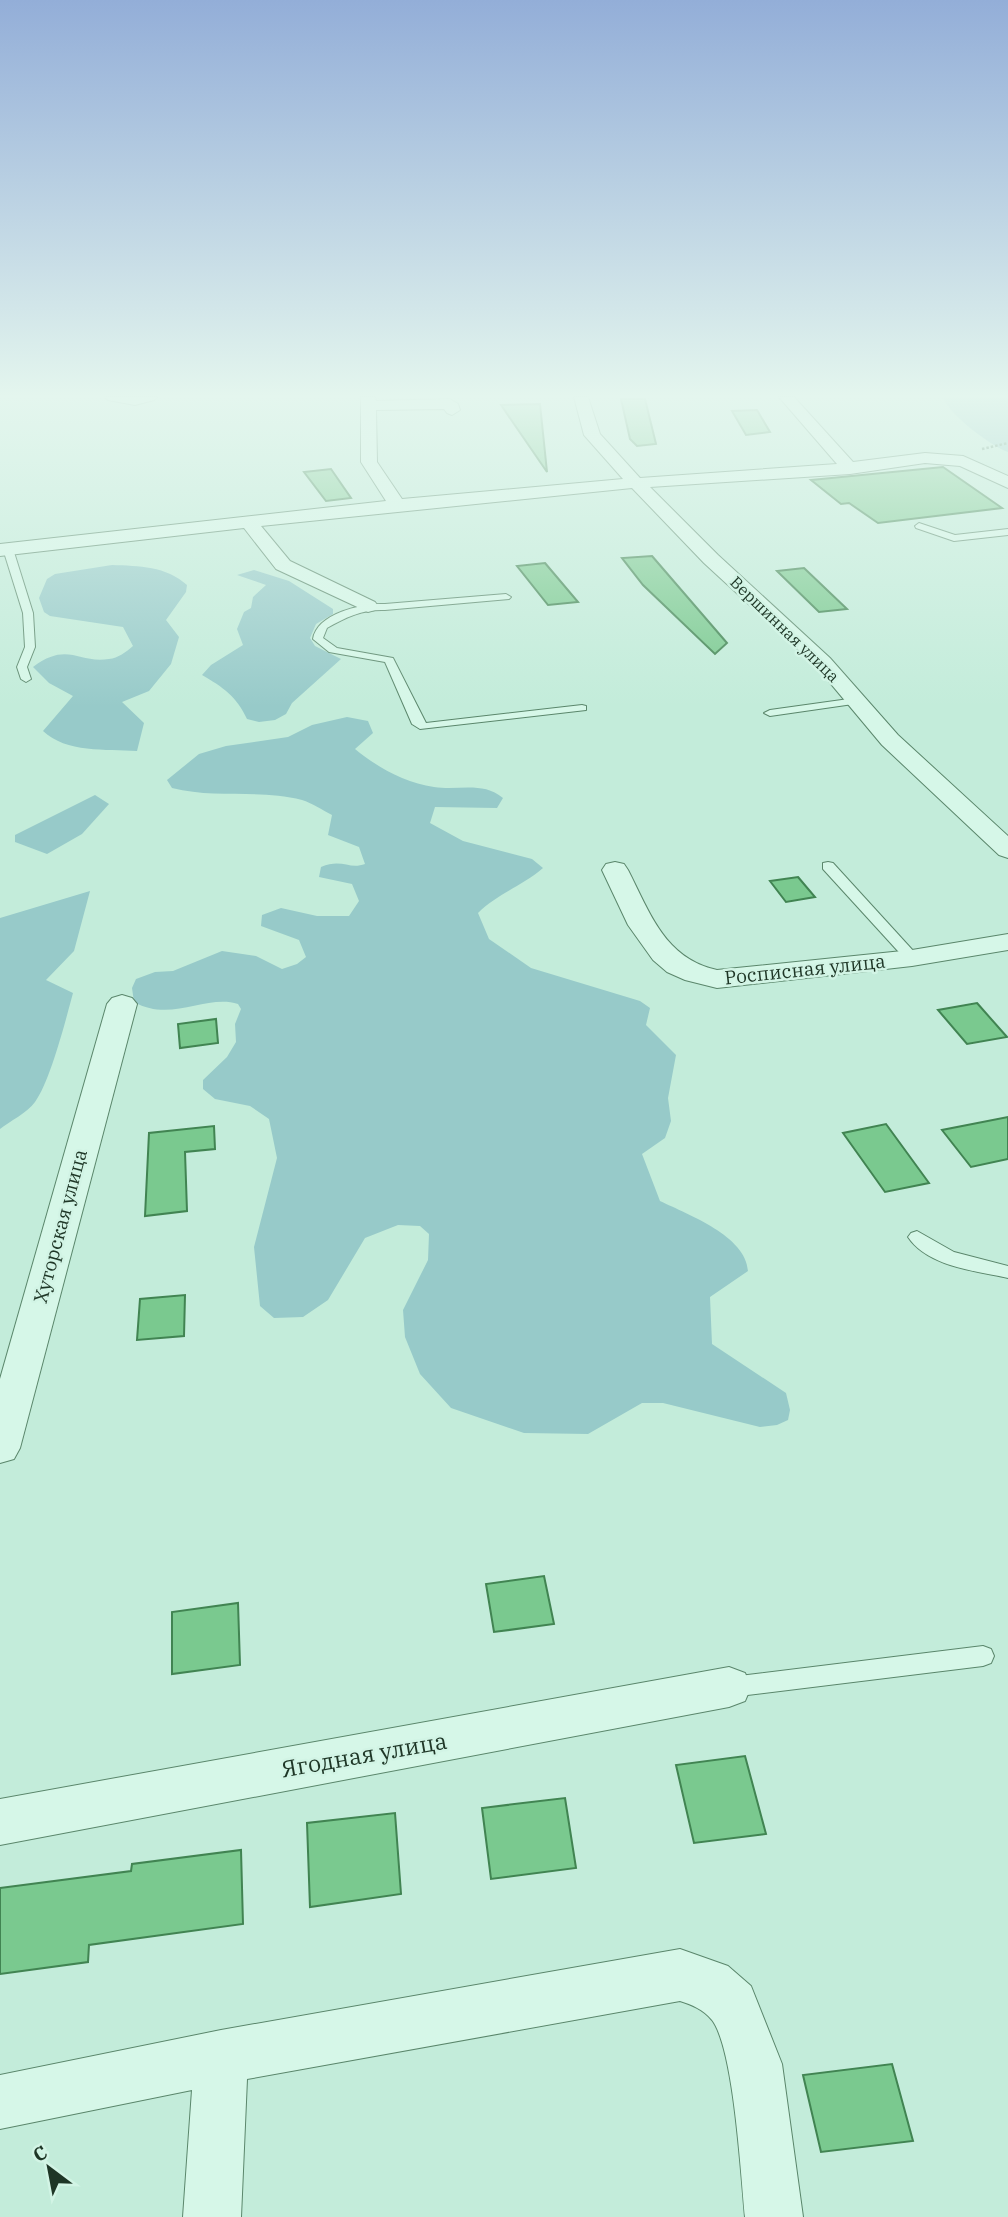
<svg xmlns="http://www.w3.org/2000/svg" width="1008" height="2217" font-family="'IBM Plex Serif',serif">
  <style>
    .green { fill: #97cac9 }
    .building { fill: #7ac98f; stroke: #418452; stroke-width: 2 }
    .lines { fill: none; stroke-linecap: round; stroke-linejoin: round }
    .service-casing { stroke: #5a866b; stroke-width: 2 }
    .minor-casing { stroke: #5a866b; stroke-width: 2 }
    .path { stroke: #5a866b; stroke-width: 2.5; stroke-dasharray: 2.5 2; stroke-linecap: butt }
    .service { fill: #d6f7e8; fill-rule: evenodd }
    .minor { fill: #d6f7e8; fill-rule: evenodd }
    .labels { text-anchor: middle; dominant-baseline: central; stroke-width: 5; stroke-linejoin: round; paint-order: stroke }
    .far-street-label { font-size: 16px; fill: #1e3626; stroke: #d2f4e5 }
    .street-label { font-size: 19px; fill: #1e3626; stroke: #d2f4e5 }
    .near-street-label { font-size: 23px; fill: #1e3626; stroke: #d2f4e5 }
  </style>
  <rect width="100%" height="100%" fill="#c3ecda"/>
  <g class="green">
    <path d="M943,397H1008V452C992,447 947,413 943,397Z"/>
    <path d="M112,565C139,566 166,566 187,585L186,592L166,620L179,637L171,664L149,691L122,702L144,723L137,751C106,749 66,753 43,731L73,696L49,683L33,667C68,641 78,664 109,659C118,658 126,652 133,646L123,627L50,616L44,612L39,598L47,579L55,574Z"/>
    <path d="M254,570L289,581L333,609V614L316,624L310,638L315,646L341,659L292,703L286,714L275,720L259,722L247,719C237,697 223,687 202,675L211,665L243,645L237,629L244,612L251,608L253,597L266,585L237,575Z"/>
    <path d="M347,717L368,721L373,733L355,749C377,767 405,783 434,787C459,791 482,781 503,798L497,808L435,807L430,823L463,841L532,859L543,868C522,886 497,894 478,913L489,939L531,968L640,1001L650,1008L646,1025L676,1055L668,1098L671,1121L665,1138L642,1154L660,1201C689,1215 746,1236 748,1271L710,1297L712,1344L786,1393L790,1410L788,1420L777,1425L760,1427L663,1403H642L588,1434L524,1433L451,1408L420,1374L405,1337L403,1310L428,1260L429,1234L420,1226L398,1225L365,1238L328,1300L303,1317L274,1318L260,1306L254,1247L277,1158L269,1119L250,1106L215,1099L203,1089V1080L227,1057L236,1042L235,1024L241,1009L238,1004C206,994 171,1023 134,1002L132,988L136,979L155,972L173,971L222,951L256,956L282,969L297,964L306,957L299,940L261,926L262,915L281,908L317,916H349L359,901L352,884L319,877L321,867C342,858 349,870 365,864L359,847L328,835L332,815C322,810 312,803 302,800C260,789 215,799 172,788L167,780L199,754L226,746L288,737L312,725Z"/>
    <polygon points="95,795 109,804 82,834 47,854 15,842 15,835"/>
    <path d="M90,891L74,951L46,980L73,993C66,1019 50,1082 35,1102C27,1113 10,1121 0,1129V918Z"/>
  </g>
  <g class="building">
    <polygon points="621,399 645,399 656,444 637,446 630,439"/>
    <polygon points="540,404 547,472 501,405"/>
    <polygon points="757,410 770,432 746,435 732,411"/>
    <polygon points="943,467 1002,508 878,523 849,503 841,504 811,480"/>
    <polygon points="331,469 351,498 326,501 304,472"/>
    <polygon points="652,556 727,643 715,654 643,585 622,558"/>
    <polygon points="545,563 578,602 548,605 517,566"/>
    <polygon points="804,568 847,609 819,612 777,571"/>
    <polygon points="798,877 815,897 786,902 770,881"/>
    <polygon points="977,1003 1007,1037 967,1044 938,1010"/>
    <polygon points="216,1019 218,1043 180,1048 178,1024"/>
    <polygon points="1008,1117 1008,1159 971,1167 942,1130"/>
    <polygon points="886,1124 929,1183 885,1192 843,1133"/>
    <polygon points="214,1126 215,1149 185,1152 187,1211 145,1216 149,1133"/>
    <polygon points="185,1295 184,1336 137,1340 140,1299"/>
    <polygon points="544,1576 554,1624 494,1632 486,1584"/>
    <polygon points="238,1603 240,1665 172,1674 172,1612"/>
    <polygon points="745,1756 766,1834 694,1843 676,1765"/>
    <polygon points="565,1798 576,1868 491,1879 482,1808"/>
    <polygon points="395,1813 401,1894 310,1907 307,1823"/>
    <polygon points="241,1850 243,1924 89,1945 88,1962 0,1974 0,1888 131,1871 132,1864"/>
    <polygon points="892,2064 913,2141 821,2152 803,2075"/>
  </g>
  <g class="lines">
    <defs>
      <g id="service">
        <polygon points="919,523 955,535 1008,529 1008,535 954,541 916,528 915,526"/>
        <polygon points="8,546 13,549 33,613 35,647 27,667 31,679 26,682 21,679 17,667 25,647 23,613 3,549"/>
        <path d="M506,594L511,597L509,599L385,610C363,609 346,617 327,628L323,638L337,648L393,658L426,723L582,705L586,706V710L420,729L412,724L385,662L329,652L313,639C317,613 363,603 385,604Z"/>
        <polygon points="856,698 860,699 860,703 770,716 764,713 770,710"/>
        <polygon points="828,862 833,863 917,955 919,958 917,961 907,961 823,869 823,863"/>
        <path d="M917,1231L954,1252L1008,1266V1278C977,1271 928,1267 908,1237L911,1233Z"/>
        <polygon points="983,1646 991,1649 994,1656 991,1663 983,1666 731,1697 723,1694 720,1687 723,1680 731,1677"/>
      </g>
      <g id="minor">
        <polygon points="105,397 157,397 154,400 135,405 108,400"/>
        <polygon points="361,397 375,397 376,401 450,399 458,404 460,410 452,415 447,413 444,409 376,410 377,462 402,499 623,479 584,435 574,397 588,397 600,434 640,478 837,464 779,397 794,397 853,462 925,453 963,456 1008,476 1008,488 960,466 925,463 850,474 650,487 718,555 830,658 898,735 1008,836 1008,858 999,855 882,745 816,666 704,563 632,488 261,526 290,561 375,602 378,606 375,610 368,612 276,569 244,528 0,556 0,544 386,501 361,462"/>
        <path d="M615,862L624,864L628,870C650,913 665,959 717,970L912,950L1008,934V950L912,966L717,988L685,980L667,972L653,960L628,925L602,870L606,864Z"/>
        <polygon points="122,995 132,998 137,1004 20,1448 14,1459 0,1463 0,1379 107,1004 112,998"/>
        <polygon points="729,1667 745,1673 751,1687 745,1701 729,1707 0,1845 0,1799"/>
        <path d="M680,1949L728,1966L751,1986L782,2064L803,2217H745C741,2176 734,2049 712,2020C703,2009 692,2005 680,2001L247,2079L241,2217H183L192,2090L0,2129V2075L221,2030Z"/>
      </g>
    </defs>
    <use href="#service" class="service-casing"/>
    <use href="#minor" class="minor-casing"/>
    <polyline class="path" points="982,449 1008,443"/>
    <use href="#service" class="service"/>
    <use href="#minor" class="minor"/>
  </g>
  <linearGradient id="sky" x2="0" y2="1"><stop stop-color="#93aed8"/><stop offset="0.56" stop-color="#e4f6ee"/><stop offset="1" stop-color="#e4f6ee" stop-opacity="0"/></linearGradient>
  <rect width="1008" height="707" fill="url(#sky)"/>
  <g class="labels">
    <g class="far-street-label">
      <text transform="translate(785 629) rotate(44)">Вершинная улица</text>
    </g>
    <g class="street-label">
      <text transform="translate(805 969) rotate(-6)">Росписная улица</text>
      <text transform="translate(60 1226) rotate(-75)">Хуторская улица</text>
    </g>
    <g class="near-street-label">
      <text transform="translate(364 1754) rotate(-10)">Ягодная улица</text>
    </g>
  </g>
  <g transform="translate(49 2168) rotate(328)" stroke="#d2f4e5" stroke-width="5" paint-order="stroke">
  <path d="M0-5L12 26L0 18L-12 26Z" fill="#1e3626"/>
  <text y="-10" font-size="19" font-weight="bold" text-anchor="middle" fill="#1e3626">С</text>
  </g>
</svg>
